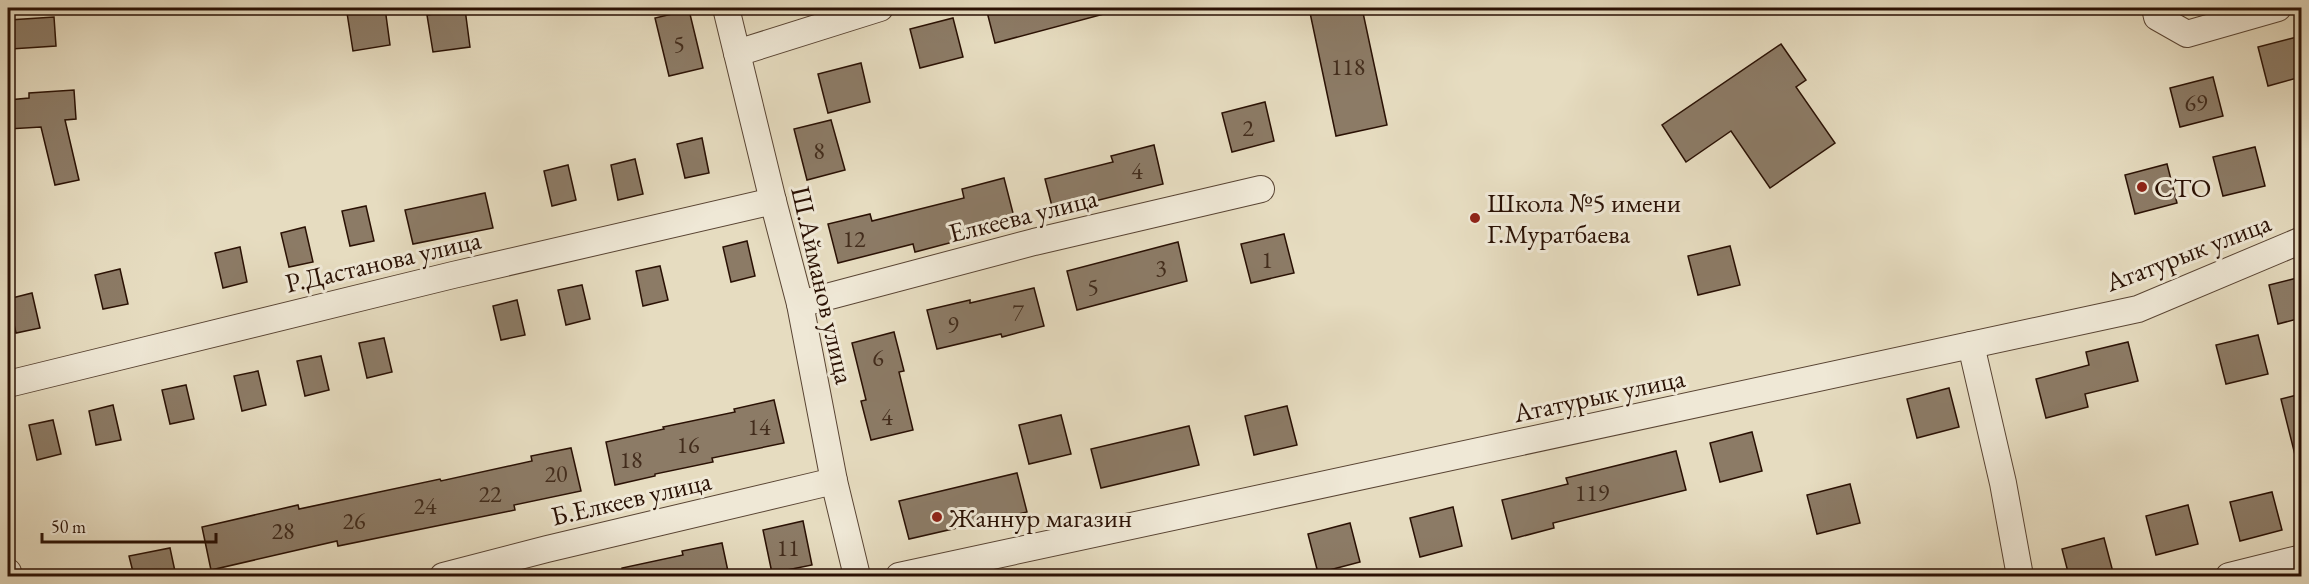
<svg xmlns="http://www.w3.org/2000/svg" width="2309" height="584" font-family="'EB Garamond',serif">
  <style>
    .building { fill: #8c7b66; stroke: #2a1104; stroke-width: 1.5 }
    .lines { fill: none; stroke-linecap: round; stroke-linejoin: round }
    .minor-casing { stroke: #594433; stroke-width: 28 }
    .minor { stroke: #efe8d6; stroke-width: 26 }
    .poi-dot { fill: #8f2418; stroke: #efe8d6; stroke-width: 2 }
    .labels { text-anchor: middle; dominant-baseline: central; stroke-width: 6; stroke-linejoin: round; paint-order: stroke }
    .number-label { font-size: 24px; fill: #422c1c }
    .poi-label { font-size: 27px; fill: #2a1104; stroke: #efe8d6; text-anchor: start }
    .street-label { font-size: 27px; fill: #2a1104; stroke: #efe8d6 }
  </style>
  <rect width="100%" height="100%" fill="#e6dcc0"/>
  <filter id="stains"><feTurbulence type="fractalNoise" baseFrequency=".00333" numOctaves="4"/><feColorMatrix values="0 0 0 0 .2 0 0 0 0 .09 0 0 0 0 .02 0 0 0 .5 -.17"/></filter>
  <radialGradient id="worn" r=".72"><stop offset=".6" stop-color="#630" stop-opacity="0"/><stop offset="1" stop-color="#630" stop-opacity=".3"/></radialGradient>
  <g class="building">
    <polygon points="385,8 390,45 353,51 347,13"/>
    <polygon points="986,8 1103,8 1104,14 995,43"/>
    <polygon points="1309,8 1362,8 1387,125 1336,136"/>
    <polygon points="465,9 470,47 433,52 427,15"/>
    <polygon points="689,10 703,68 669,76 655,18"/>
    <polygon points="54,17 56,46 11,49 9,20"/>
    <polygon points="953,18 963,57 920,68 910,29"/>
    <polygon points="2301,36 2301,77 2268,86 2258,47"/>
    <polygon points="1781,44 1806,80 1796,87 1835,143 1770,188 1731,131 1686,162 1662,125"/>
    <polygon points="861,63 870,102 828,113 818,74"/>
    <polygon points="2213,77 2223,116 2180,127 2170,88"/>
    <polygon points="74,90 76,119 65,120 79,180 55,185 41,127 8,129 8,100 29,98 29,93"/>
    <polygon points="1265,102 1274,141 1232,152 1222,113"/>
    <polygon points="831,120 845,170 807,180 794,129"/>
    <polygon points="702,138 709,173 685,178 677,144"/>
    <polygon points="1154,145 1163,184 1095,201 1097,207 1055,218 1045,179 1113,162 1111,156"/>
    <polygon points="2255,147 2265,186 2223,196 2213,157"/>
    <polygon points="635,159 643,194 618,200 611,165"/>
    <polygon points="2167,164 2177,203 2135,214 2125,175"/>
    <polygon points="568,165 576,200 552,206 544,171"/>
    <polygon points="1004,178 1014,217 955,231 957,241 915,252 913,244 838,263 828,224 870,214 872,221 964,198 962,189"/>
    <polygon points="485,193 493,228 413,244 405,210"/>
    <polygon points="366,206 374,241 350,246 342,211"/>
    <polygon points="305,227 313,262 289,267 281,233"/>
    <polygon points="1284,234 1294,273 1251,283 1241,244"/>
    <polygon points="747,241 755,276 731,282 723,247"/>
    <polygon points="1178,242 1187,281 1077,310 1067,271"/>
    <polygon points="1730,246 1740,285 1698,295 1688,256"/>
    <polygon points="240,247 247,282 223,288 215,253"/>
    <polygon points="660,266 668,300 643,306 636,271"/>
    <polygon points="120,269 128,304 103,309 95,275"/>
    <polygon points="2301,277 2301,318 2278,324 2269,285"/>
    <polygon points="582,285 590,319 566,325 558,290"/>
    <polygon points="1034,288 1044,326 1002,337 1001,334 937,349 927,310 970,300 970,303"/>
    <polygon points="32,293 40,328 16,333 8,299"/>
    <polygon points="517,300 525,335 501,340 493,306"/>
    <polygon points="894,332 904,371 899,372 913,430 871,440 861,401 866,400 852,343"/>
    <polygon points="2258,335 2268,374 2226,384 2216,345"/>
    <polygon points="384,338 392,372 367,378 359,343"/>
    <polygon points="2128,342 2138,381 2085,394 2088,407 2046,418 2036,379 2089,365 2086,352"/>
    <polygon points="321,356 329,390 305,396 297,361"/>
    <polygon points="258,371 266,405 242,411 234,376"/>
    <polygon points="186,385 194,419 170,424 162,390"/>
    <polygon points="1949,388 1959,427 1917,438 1907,399"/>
    <polygon points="2301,394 2301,454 2295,455 2281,399"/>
    <polygon points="774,400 784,443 712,458 713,462 655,474 655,476 615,485 606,442 664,429 663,427 735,412 734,409"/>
    <polygon points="113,405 121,440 96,445 89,411"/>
    <polygon points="1287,406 1297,445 1254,455 1245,416"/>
    <polygon points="1061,415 1071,454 1029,464 1019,425"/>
    <polygon points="53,420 61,454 37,460 29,425"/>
    <polygon points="1189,426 1199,465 1101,488 1091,449"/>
    <polygon points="1752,432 1762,471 1720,482 1710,443"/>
    <polygon points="571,448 581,491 514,505 515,510 338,546 337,541 211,570 202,527 298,505 299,509 440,479 441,481 532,461 531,456"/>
    <polygon points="1676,451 1686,490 1553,523 1554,528 1512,539 1502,500 1568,484 1566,478"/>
    <polygon points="1017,473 1027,512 909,539 899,501"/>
    <polygon points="1850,484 1860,523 1817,534 1807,495"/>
    <polygon points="2272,492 2282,530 2240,541 2230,502"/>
    <polygon points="2188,505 2198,544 2156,555 2146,516"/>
    <polygon points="1453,507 1462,546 1420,557 1410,518"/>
    <polygon points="803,521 812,565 772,573 763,530"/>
    <polygon points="1350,523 1360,562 1318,573 1308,534"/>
    <polygon points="2104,538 2114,576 2069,576 2062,549"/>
    <polygon points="722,543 729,576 623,576 622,568 683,555 682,551"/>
    <polygon points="170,548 176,576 134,576 129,556"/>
  </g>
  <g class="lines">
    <defs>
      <g id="minor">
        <polyline points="726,8 773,201 800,304 834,481 857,576"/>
        <polyline points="2155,8 2157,17 2187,34 2278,8"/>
        <polyline points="737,53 880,8"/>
        <polyline points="800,304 1034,242 1261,189"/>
        <polyline points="1971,345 2003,483 2020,576"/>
        <polyline points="8,384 453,275 773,201"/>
        <polyline points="8,572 9,576"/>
        <polyline points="443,576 547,549 834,481"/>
        <polyline points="899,576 2138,309 2302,240"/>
        <polyline points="2229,576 2302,558"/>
      </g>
    </defs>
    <use href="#minor" class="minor-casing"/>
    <use href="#minor" class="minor"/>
  </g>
  <g class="poi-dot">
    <circle cx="2142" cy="187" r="6"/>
    <circle cx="1475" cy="218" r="6"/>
    <circle cx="937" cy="517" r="6"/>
  </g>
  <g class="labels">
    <g class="number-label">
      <text x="679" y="43">5</text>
      <text x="1348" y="66">118</text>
      <text x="2196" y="102">69</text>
      <text x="1248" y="127">2</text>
      <text x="819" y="150">8</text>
      <text x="1137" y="170">4</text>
      <text x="854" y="238">12</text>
      <text x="1267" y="259">1</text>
      <text x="1161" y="267">3</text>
      <text x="1093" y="286">5</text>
      <text x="1018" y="312">7</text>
      <text x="953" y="324">9</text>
      <text x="878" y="357">6</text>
      <text x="887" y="416">4</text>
      <text x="759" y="426">14</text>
      <text x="688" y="444">16</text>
      <text x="631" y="459">18</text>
      <text x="556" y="473">20</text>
      <text x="1592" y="492">119</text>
      <text x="490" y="493">22</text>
      <text x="425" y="505">24</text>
      <text x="354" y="520">26</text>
      <text x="283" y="530">28</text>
      <text x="788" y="547">11</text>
    </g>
    <g class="poi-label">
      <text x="2154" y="187">СТО</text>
      <text x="1487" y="202">Школа №5 имени<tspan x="1487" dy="31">Г.Муратбаева</tspan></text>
      <text x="949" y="517">Жаннур магазин</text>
    </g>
    <g class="street-label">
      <text transform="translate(1023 215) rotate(-14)">Елкеева улица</text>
      <text transform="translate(2188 252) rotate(-21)">Ататурык улица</text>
      <text transform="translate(383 261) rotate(-13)">Р.Дастанова улица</text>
      <text transform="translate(823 285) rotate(77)">Ш.Айманов улица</text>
      <text transform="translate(1599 395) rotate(-12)">Ататурык улица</text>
      <text transform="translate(631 498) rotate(-13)">Б.Елкеев улица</text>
    </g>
  </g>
  <rect width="2309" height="584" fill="none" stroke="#e6dcc0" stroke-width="30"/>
  <rect x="9" y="9" width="2291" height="566" fill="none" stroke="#2a1104" stroke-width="3"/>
  <rect x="15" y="15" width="2279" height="554" fill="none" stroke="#2a1104" stroke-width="1.5"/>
  <path d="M42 533v9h174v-9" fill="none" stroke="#2a1104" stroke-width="3"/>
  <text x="51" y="533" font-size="18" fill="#2a1104" stroke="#efe8d6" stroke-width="4.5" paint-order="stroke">50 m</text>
  <rect width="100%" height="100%" filter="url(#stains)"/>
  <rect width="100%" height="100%" fill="url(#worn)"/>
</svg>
